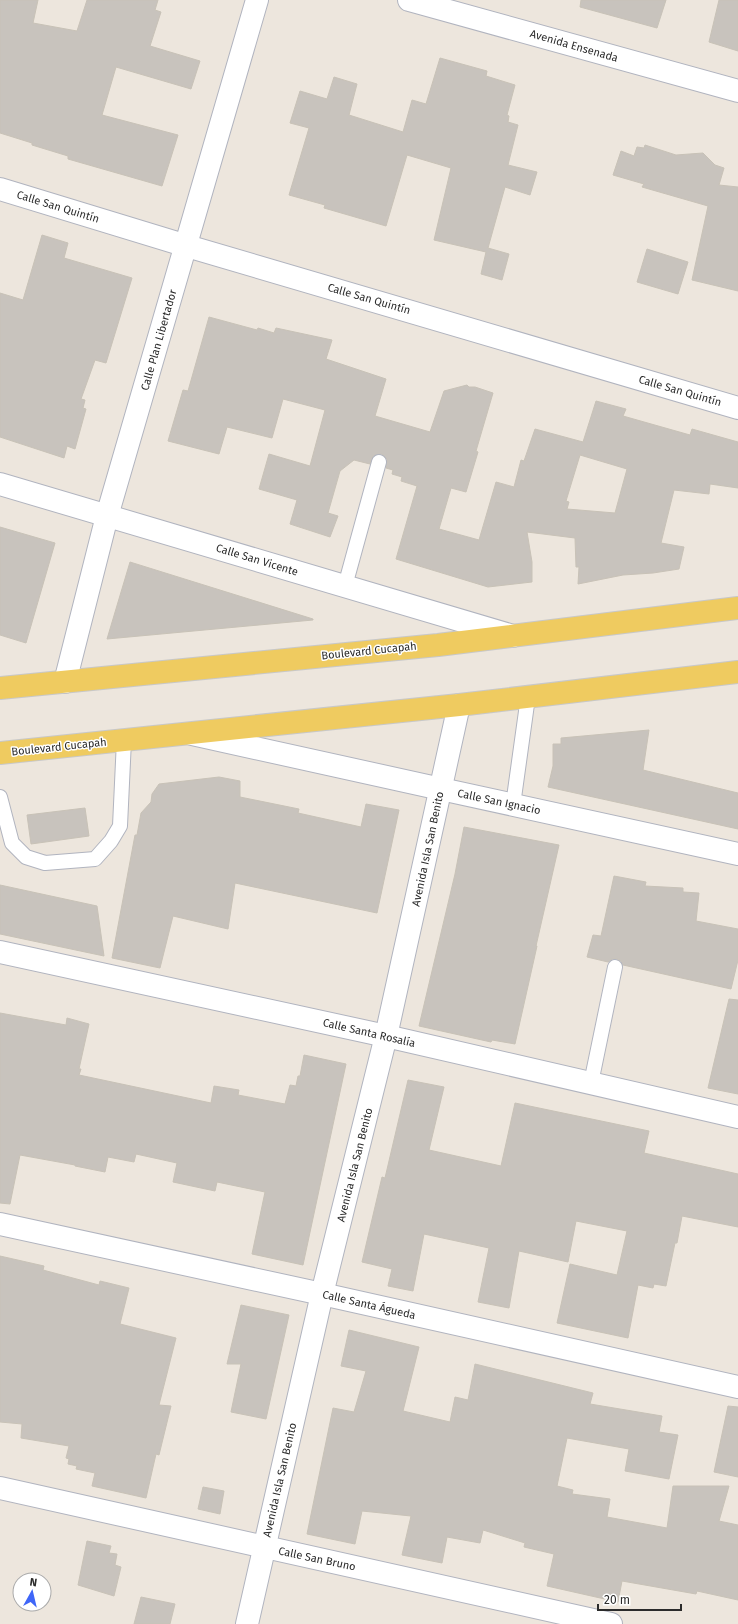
<svg xmlns="http://www.w3.org/2000/svg" width="738" height="1624" font-family="'Fira Sans',sans-serif">
  <style>
    .building { fill: #c8c3bd; stroke: #c8c2b7; fill-rule: evenodd }
    .lines { fill: none; stroke-linecap: round; stroke-linejoin: round }
    .lane-casing { stroke: #b1b4bf; stroke-width: 16 }
    .street-casing { stroke: #b1b4bf; stroke-width: 24 }
    .secondary-casing { stroke: #b1b4bf; stroke-width: 24 }
    .primary-casing { stroke: #c8c8c8; stroke-width: 24 }
    .lane { stroke: #fff; stroke-width: 14 }
    .street { stroke: #fff; stroke-width: 22 }
    .secondary { stroke: #fff; stroke-width: 22 }
    .primary { stroke: #efcb60; stroke-width: 22 }
    .labels { text-anchor: middle; dominant-baseline: central; stroke-width: 3; stroke-linejoin: round; paint-order: stroke }
    .street-label { font-size: 11px; fill: #2b2b2b; stroke: #fff }
  </style>
  <rect width="100%" height="100%" fill="#ede6dd"/>
  <g class="building">
    <polygon points="0,0 38,0 33,23 77,31 87,0 158,0 155,10 161,12 150,46 200,61 191,89 116,67 102,115 178,135 162,186 68,159 68,156 32,145 32,143 0,133"/>
    <polygon points="581,0 666,0 657,28 580,7"/>
    <polygon points="719,0 738,0 738,51 709,42"/>
    <polygon points="440,58 487,71 486,76 515,85 507,115 509,116 508,122 518,125 508,165 537,172 530,195 505,187 488,248 509,254 502,280 481,274 486,252 434,240 451,168 407,155 386,226 324,208 325,205 289,195 309,128 290,123 300,91 327,99 334,77 357,84 349,115 403,132 412,100 426,104"/>
    <polygon points="645,145 676,155 703,153 715,165 724,168 719,185 738,187 738,291 692,280 708,206 642,187 644,184 613,175 621,151 634,156 637,147 644,148"/>
    <polygon points="42,235 68,243 64,258 132,278 106,363 95,360 81,399 85,400 83,408 86,409 75,449 67,446 64,458 0,437 0,293 23,300"/>
    <polygon points="647,249 688,262 678,294 637,282"/>
    <path d="M209,317L257,330L258,328L274,333L276,328L332,340L326,359L386,379L375,416L430,432L444,391L467,385L469,387H475L493,393L476,451L478,452L466,492L451,488L439,529L479,540L496,482L514,487L521,460L524,461L535,429L583,442L596,401L626,409L623,416L690,435L692,429L738,442V488L710,484L709,494L674,490L661,543L684,547L679,569L653,573L623,575L578,584L579,567H576L575,538L527,532L532,562V582L488,587L396,559L417,486L401,481L402,477L392,474L393,470L386,468L387,459L382,454L373,456L370,464L354,460L340,471L328,513L338,516L330,537L290,524L297,500L259,489L269,454L310,466L325,410L283,399L272,438L227,427L219,454L168,441L183,390L188,391ZM580,455L627,469L615,513L567,509L569,502L566,501Z"/>
    <polygon points="0,527 55,543 26,643 0,635"/>
    <polygon points="130,562 313,619 313,620 107,639"/>
    <polygon points="649,730 643,770 738,793 738,829 548,787 553,766 553,744 561,744 561,738"/>
    <polygon points="219,777 240,781 240,797 299,809 298,813 361,827 366,804 399,810 377,913 235,883 228,929 173,916 160,968 112,958 135,835 137,835 141,813 151,802 152,794 159,784"/>
    <polygon points="85,808 89,836 31,844 27,815"/>
    <polygon points="464,827 559,845 536,946 537,946 515,1044 492,1040 491,1042 419,1026 455,874"/>
    <polygon points="614,876 646,882 645,886 683,888 683,892 699,893 696,921 738,929 738,960 731,989 623,965 621,961 617,959 612,959 608,962 587,957 593,935 601,936"/>
    <polygon points="0,885 97,906 104,956 0,934"/>
    <polygon points="729,999 738,1000 738,1094 708,1088"/>
    <polygon points="0,1013 66,1025 67,1018 89,1024 79,1069 81,1069 79,1075 211,1103 214,1086 239,1090 238,1095 285,1104 290,1085 296,1086 298,1076 300,1076 304,1055 346,1064 303,1265 252,1254 265,1192 217,1182 215,1191 173,1182 177,1163 136,1154 134,1162 108,1157 105,1172 75,1166 75,1165 20,1155 10,1204 0,1203"/>
    <polygon points="408,1080 444,1087 429,1150 501,1166 515,1103 649,1131 644,1153 738,1174 738,1227 682,1216 677,1243 675,1243 666,1286 654,1284 653,1288 638,1285 628,1338 557,1323 570,1264 617,1275 627,1231 576,1221 568,1262 519,1251 509,1308 478,1302 489,1248 424,1234 413,1291 388,1286 392,1269 362,1262 382,1177 385,1178"/>
    <polygon points="0,1256 44,1266 43,1270 99,1285 100,1281 129,1288 120,1324 176,1338 159,1405 171,1406 159,1455 156,1454 146,1498 92,1486 95,1473 76,1469 77,1466 68,1464 69,1459 66,1458 69,1446 21,1438 22,1424 0,1422"/>
    <polygon points="241,1305 289,1315 266,1419 231,1412 241,1364 227,1364"/>
    <polygon points="349,1330 419,1347 403,1411 450,1422 455,1397 468,1400 475,1364 593,1393 590,1404 662,1416 659,1432 678,1435 669,1479 625,1471 629,1449 567,1438 557,1486 573,1490 572,1494 610,1499 607,1517 667,1528 673,1486 729,1486 719,1521 738,1525 738,1600 697,1591 696,1594 622,1581 618,1602 547,1586 554,1554 524,1547 525,1543 483,1530 480,1543 447,1537 442,1563 402,1555 411,1516 362,1511 355,1544 307,1534 333,1408 354,1412 366,1371 341,1366"/>
    <polygon points="728,1406 738,1407 738,1477 714,1472"/>
    <polygon points="203,1487 224,1491 220,1514 198,1509"/>
    <polygon points="87,1541 111,1546 109,1553 117,1554 115,1565 121,1567 114,1596 78,1585"/>
    <polygon points="141,1597 175,1604 170,1624 134,1624"/>
  </g>
  <g class="lines">
    <defs>
      <g id="lane">
        <polyline points="345,586 379,462"/>
        <polyline points="0,797 12,843 26,857 45,863 95,859 111,841 120,826 124,740"/>
        <polyline points="513,805 528,697"/>
        <polyline points="591,1083 615,967"/>
      </g>
      <g id="street">
        <polyline points="0,189 187,246 738,408"/>
        <polyline points="0,484 513,636"/>
        <polyline points="441,789 738,854"/>
        <polyline points="0,952 386,1036 738,1117"/>
        <polyline points="0,1224 322,1294 738,1387"/>
        <polyline points="0,1488 611,1624"/>
      </g>
      <g id="secondary">
        <polyline points="409,0 738,91"/>
        <polyline points="65,682 107,516 257,0"/>
        <polyline points="192,734 441,789"/>
        <polyline points="247,1624 322,1294 386,1036 459,705"/>
      </g>
      <g id="primary">
        <polyline points="0,688 438,645 738,608"/>
        <polyline points="0,753 459,705 738,672"/>
      </g>
    </defs>
    <use href="#lane" class="lane-casing"/>
    <use href="#street" class="street-casing"/>
    <use href="#secondary" class="secondary-casing"/>
    <use href="#primary" class="primary-casing"/>
    <use href="#lane" class="lane"/>
    <use href="#street" class="street"/>
    <use href="#secondary" class="secondary"/>
    <use href="#primary" class="primary"/>
  </g>
  <g class="labels">
    <g class="street-label">
      <text transform="translate(574 46) rotate(16)">Avenida Ensenada</text>
      <text transform="translate(58 207) rotate(17)">Calle San Quintín</text>
      <text transform="translate(369 299) rotate(16)">Calle San Quintín</text>
      <text transform="translate(159 340) rotate(-74)">Calle Plan Libertador</text>
      <text transform="translate(680 391) rotate(16)">Calle San Quintín</text>
      <text transform="translate(257 560) rotate(17)">Calle San Vicente</text>
      <text transform="translate(369 651) rotate(-6)">Boulevard Cucapah</text>
      <text transform="translate(59 747) rotate(-6)">Boulevard Cucapah</text>
      <text transform="translate(499 802) rotate(12)">Calle San Ignacio</text>
      <text transform="translate(428 849) rotate(-78)">Avenida Isla San Benito</text>
      <text transform="translate(369 1033) rotate(13)">Calle Santa Rosalía</text>
      <text transform="translate(355 1165) rotate(-76)">Avenida Isla San Benito</text>
      <text transform="translate(369 1305) rotate(13)">Calle Santa Águeda</text>
      <text transform="translate(280 1480) rotate(-77)">Avenida Isla San Benito</text>
      <text transform="translate(317 1559) rotate(12)">Calle San Bruno</text>
    </g>
  </g>
  <g transform="translate(32 1592) rotate(8)"><circle r="19" fill="#ffffff" stroke="#aaaaaa"/>
  <path d="M0-3L7 15L0 10L-7 15Z" fill="#3f66f8"/>
  <text y="-6" font-size="11" font-weight="bold" text-anchor="middle" fill="#2b2b2b">N</text>
  </g>
  <path d="M598 1604v6h83v-6" fill="none" stroke="#2b2b2b" stroke-width="2"/>
  <text x="604" y="1604" font-size="12" fill="#2b2b2b" stroke="#ffffff" stroke-width="3" paint-order="stroke">20 m</text>
</svg>
